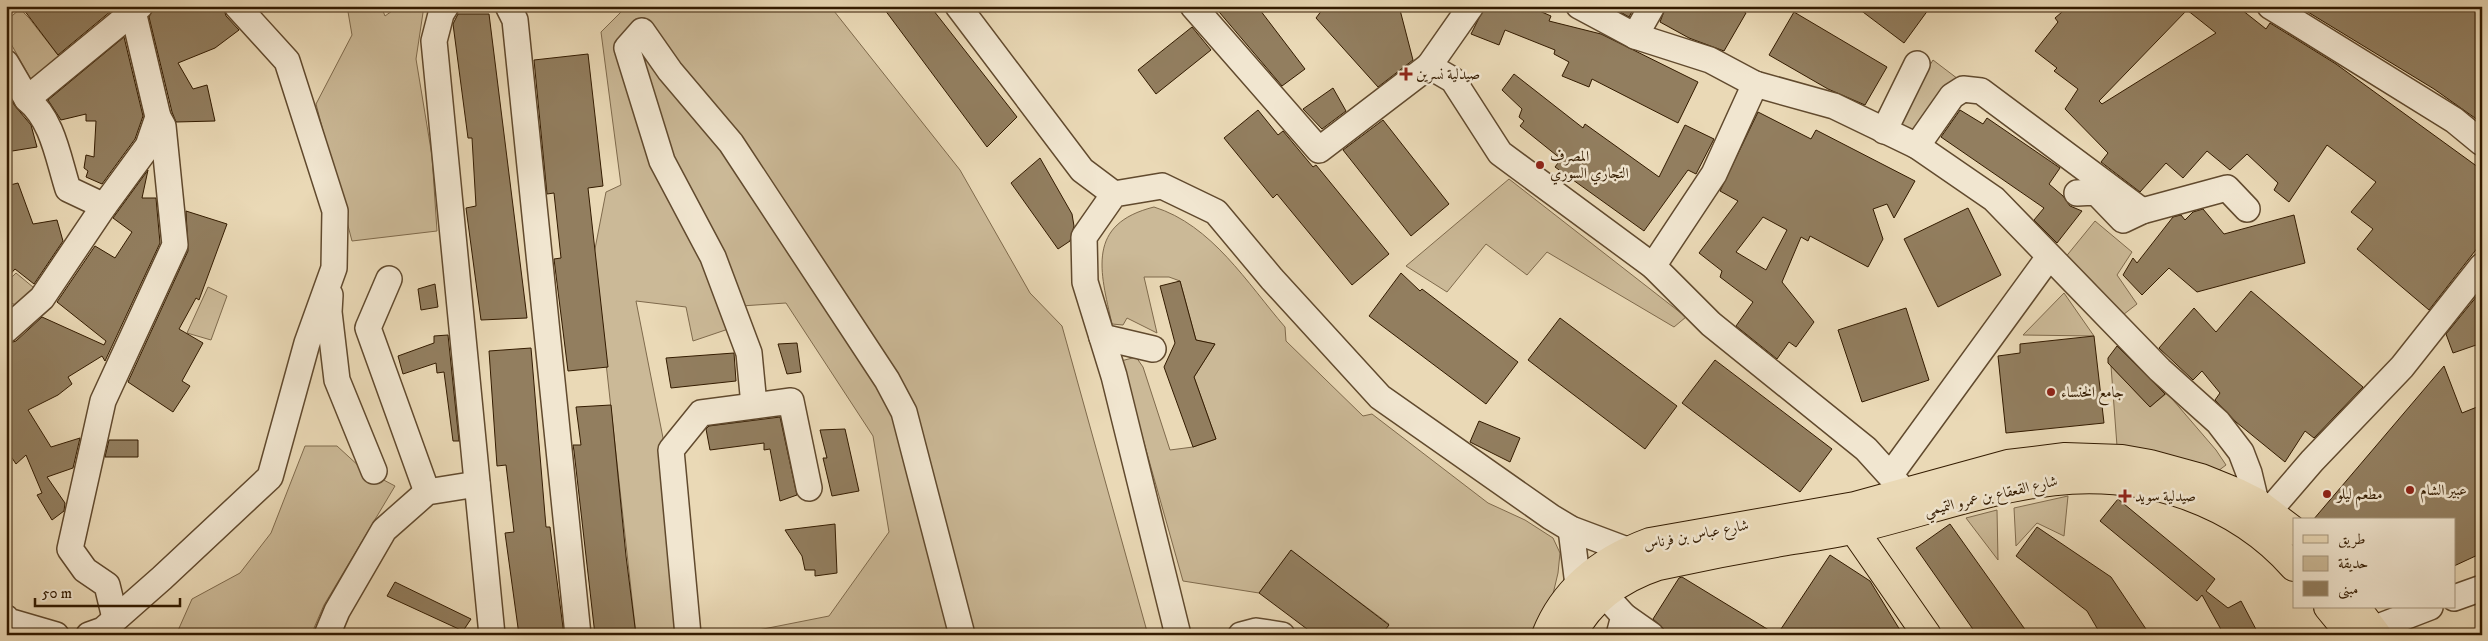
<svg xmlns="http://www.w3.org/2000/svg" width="2488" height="641" font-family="'IM FELL DW Pica',Amiri,serif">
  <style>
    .green { fill: #cbb997; stroke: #7f6a4c }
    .building { fill: #927e5f; stroke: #331b00; fill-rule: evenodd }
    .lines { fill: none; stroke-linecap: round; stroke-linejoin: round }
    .minor-casing { stroke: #614a2e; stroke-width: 28 }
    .major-casing { stroke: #331b00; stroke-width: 30 }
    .minor { stroke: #f1e6d0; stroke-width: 25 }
    .major { stroke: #ead9b6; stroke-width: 28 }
    .poi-dot { fill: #8f2418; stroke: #f1e6d0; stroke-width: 2 }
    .labels { text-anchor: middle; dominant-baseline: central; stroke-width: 5; stroke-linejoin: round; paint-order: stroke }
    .poi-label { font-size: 15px; fill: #331b00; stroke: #f1e6d0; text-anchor: start }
    .street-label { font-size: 15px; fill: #331b00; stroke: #f1e6d0 }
  </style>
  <rect width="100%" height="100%" fill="#ead9b6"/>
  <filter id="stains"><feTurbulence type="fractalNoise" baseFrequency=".004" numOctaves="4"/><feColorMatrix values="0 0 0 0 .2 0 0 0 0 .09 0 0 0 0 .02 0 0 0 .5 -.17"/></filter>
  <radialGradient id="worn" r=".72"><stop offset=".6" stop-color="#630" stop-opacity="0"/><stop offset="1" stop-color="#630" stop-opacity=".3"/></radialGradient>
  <g class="green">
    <polygon points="347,6 381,6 385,16 399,6 424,6 416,59 432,156 437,231 352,241 316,104 352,35"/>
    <polygon points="627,6 830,6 960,170 1030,293 1062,326 1148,635 733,635 829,616 889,532 873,436 786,303 741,306 746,323 693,341 686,307 636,301 665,448 682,635 636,635 594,254 606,192 621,185 601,32"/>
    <polygon points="20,9 29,18 61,59 32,81 6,35 6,21"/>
    <polygon points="1933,60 1962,82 1923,144 1894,125"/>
    <polygon points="1509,179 1686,317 1674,327 1547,252 1527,275 1486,244 1447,292 1406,266"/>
    <path d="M1154,207C1212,225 1247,283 1285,327L1286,341L1363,416L1372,414L1488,503L1525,520L1553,538L1560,553L1558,573L1553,594L1537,635H1381L1389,624L1291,551L1259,593L1183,581L1121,361L1136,357L1143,367L1170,450L1193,447L1216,439L1194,377L1215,344L1196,340L1180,281L1169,277H1144L1157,333L1127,318L1123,325L1112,324C1100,271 1086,224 1154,207Z"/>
    <polygon points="2095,221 2132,252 2117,275 2137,304 2119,318 2064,259"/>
    <polygon points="16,273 39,292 26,309 6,301 6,283"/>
    <polygon points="208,287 227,296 211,340 187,333"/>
    <polygon points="2064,293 2094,336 2023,335"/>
    <polygon points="2111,366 2150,407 2167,393 2216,450 2226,465 2218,471 2117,446"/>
    <polygon points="305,446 337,446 361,468 395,486 324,605 311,635 176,635 192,599 240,573 271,533"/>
    <polygon points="2068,496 2064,536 2037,523 2016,546 2014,508"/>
    <polygon points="1997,510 1998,560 1966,518"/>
  </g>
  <g class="building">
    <polygon points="21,6 117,6 58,55"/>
    <polygon points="154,6 223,6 226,16 239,30 215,48 178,63 193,89 207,85 215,121 176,122 172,112 149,17"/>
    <polygon points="882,6 930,6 1017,117 987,147"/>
    <polygon points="1214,6 1257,6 1305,69 1282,86"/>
    <polygon points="1325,6 1399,6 1413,60 1378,87 1316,18"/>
    <polygon points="1485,6 1528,6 1551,16 1549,21 1601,34 1698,82 1678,123 1592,79 1589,87 1562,76 1569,62 1554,54 1555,50 1505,30 1499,45 1471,34"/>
    <polygon points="1610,6 1635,6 1629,17"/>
    <polygon points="1666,6 1734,6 1746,13 1724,51 1689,38 1660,22"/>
    <polygon points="1855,6 1931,6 1904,43"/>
    <path d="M2069,6H2237L2266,29L2270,23L2336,64L2482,170V242L2429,310L2357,249L2373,229L2351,212L2376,182L2327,145L2289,202L2274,190L2278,183L2247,154L2230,170L2207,151L2183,178L2166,163L2140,192L2101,162L2108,153L2065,109L2078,89L2054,71L2057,68L2035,51L2058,22L2055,18ZM2187,10L2216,33L2102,104L2099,101Z"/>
    <polygon points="2298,6 2482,6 2482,123 2434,89"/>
    <polygon points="1794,12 1887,67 1865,105 1828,89 1769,55"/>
    <polygon points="458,14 489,14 527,318 481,320 466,208 476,206 472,138 468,138 453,24"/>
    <polygon points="1192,27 1211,50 1156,94 1138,70"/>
    <polygon points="124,37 143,116 135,139 102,184 86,177 88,171 84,168 86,155 94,157 96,121 86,121 86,114 61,120 48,100"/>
    <polygon points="588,54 603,186 588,188 608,367 568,371 554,259 561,258 554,193 547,194 534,60"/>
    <polygon points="1514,74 1583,128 1585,124 1659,177 1685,125 1714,139 1696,174 1688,170 1644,231 1555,167 1561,159 1520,126 1524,121 1519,117 1522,109 1502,90"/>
    <polygon points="1333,88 1346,111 1322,129 1303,109"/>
    <polygon points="6,92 15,106 31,125 37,147 6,152"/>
    <polygon points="1258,110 1278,135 1283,131 1313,167 1316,165 1389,254 1352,285 1277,194 1273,198 1224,138"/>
    <polygon points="1960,110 1983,124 1987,118 2060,168 2049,184 2063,196 2070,206 2082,211 2057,243 2034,220 2044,208 1941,137"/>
    <path d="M1758,112L1811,139L1816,130L1915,181L1894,218L1887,204L1873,209L1883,239L1868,267L1810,236L1808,241L1801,237L1782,282L1814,322L1796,347L1789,342L1777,359L1736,326L1753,302L1720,277L1722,271L1699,253L1738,201L1720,191ZM1763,217L1787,230L1766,270L1736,252Z"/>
    <polygon points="1383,120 1449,204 1411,236 1343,150"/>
    <polygon points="1040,158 1072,214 1074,226 1070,241 1058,249 1011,183"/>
    <polygon points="148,170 142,198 156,198 160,243 105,361 102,356 68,377 72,384 58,395 28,410 51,447 80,438 73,468 47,477 65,503 64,511 52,520 37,495 42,493 26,455 16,464 6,449 6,344 16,341 42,317 104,345 106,341 57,302 95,246 115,258 132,232 113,218"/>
    <polygon points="18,183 33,224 57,220 63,241 34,284 15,269 6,279 6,186"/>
    <polygon points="1968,208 2001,275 1938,307 1904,239"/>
    <polygon points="2203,209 2224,234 2294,215 2305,263 2197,292 2169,268 2142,295 2123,275 2133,258 2137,263 2173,217 2181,215 2185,220 2193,212"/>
    <polygon points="186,211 227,224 199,300 196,298 179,329 203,343 182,381 190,386 173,412 128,382 188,251"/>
    <polygon points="1401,273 1420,291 1422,289 1518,362 1486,404 1369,316"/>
    <polygon points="1180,281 1196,340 1215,344 1194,377 1216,439 1193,447 1164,367 1175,343 1160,286"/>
    <polygon points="435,284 438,307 421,310 418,289"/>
    <polygon points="2251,291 2363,387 2314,438 2305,431 2285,462 2236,422 2215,400 2220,393 2202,371 2193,380 2159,348 2194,308 2216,332"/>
    <polygon points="2482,294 2482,343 2453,353 2446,334 2477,296"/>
    <polygon points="1906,308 1929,380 1862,402 1838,330"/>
    <polygon points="1560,318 1677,406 1645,449 1528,360"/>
    <polygon points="448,335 459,441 453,441 444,372 437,373 436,363 403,374 398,356 434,343 434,336"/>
    <polygon points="2094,336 2104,423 2006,433 1998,356 2020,353 2020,344"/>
    <polygon points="797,343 801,372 787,374 778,344"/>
    <polygon points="2117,346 2165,394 2150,407 2108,363 2108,358"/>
    <polygon points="531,348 546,527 550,527 564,635 519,635 505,533 514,532 506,465 497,466 489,351"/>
    <polygon points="734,353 736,381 671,388 666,358"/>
    <polygon points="1715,360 1832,449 1800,492 1682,403"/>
    <polygon points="2444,366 2462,413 2482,405 2482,553 2454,566 2454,520 2313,520"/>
    <polygon points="611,405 626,556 636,635 595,635 574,451 573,445 581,445 576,407"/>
    <polygon points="780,417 797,495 780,501 770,449 764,450 764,443 710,450 706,429 709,426"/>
    <polygon points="1479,421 1520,438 1510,462 1470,442"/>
    <polygon points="845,429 859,491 832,496 823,458 827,458 820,430"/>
    <polygon points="109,440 138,440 138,457 105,457"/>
    <polygon points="2118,499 2215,579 2206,591 2228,608 2241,601 2259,635 2224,635 2202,595 2197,601 2100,521"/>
    <polygon points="835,524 837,573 815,576 815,570 805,570 802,556 785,530"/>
    <polygon points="1950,524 2029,635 1977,635 1916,548"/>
    <polygon points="2037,527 2111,577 2150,635 2101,635 2087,611 2016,556"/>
    <polygon points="1291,550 1389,625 1381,635 1315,635 1259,593"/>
    <polygon points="1830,555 1870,581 1903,635 1777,635"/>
    <polygon points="1682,577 1777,635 1665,635 1664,629 1653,619 1679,578"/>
    <polygon points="395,582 471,619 463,631 387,596"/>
  </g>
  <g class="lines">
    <defs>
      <g id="minor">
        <polyline points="446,6 441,14 434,41 492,635"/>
        <polyline points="508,6 515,20 578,635"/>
        <polyline points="958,6 1082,170 1114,194"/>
        <polyline points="1193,6 1319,150 1429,66 1453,80 1500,153 1653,266 1711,324 1866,449 1905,492"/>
        <polyline points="1579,6 1635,36 1710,60 1755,84 1834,106 1917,146 1994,199 2160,370 2218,422 2241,452 2249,473 2256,502"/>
        <polyline points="2270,6 2454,120 2482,143"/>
        <polyline points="1635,36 1652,6"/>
        <polyline points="6,63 27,99 140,6"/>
        <polyline points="1429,66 1471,6"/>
        <path d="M27,99C53,120 58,158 68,189L104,206"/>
        <polyline points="1884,131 1917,64"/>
        <polyline points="1917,146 1952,96 1963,89 1981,91 2142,211"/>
        <polyline points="2077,193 2096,192 2123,220 2142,211 2227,188 2247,209"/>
        <polyline points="1653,266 1714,174 1755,84"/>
        <polyline points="389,279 368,328 427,492"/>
        <polyline points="330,295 329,312 337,380 374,471"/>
        <polyline points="6,330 42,298 104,206 148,146 158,117"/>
        <polyline points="1102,337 1153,349"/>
        <polyline points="754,405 749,353 713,257 662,161 627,48 642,31 670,71 731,143 887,380 904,412 962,635"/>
        <polyline points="1891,474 2049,257"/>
        <polyline points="2269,511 2312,461 2402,367 2482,266"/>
        <polyline points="1571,529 1578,585 1589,600"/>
        <polyline points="1604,594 1624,616 1619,635"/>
        <polyline points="2454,598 2482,588"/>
        <polyline points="1624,616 1651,635"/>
        <polyline points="6,618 8,621 56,635"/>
        <polyline points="115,618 107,585 85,570 70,549 103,401 175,245 163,126 158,117 133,11"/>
        <polyline points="2373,629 2430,607"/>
        <polyline points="89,635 103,630 162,578 270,477 307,343 334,268 335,211 287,61 237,6"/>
        <polyline points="327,635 337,611 384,530 427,492 477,484"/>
        <polyline points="688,635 671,450 701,413 791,401 809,488"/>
        <polyline points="1178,635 1114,376 1085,282 1084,237 1114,194 1162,186 1216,212 1272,279 1380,397 1551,517 1571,529 1627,550 1638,562"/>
        <polyline points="1241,635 1256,631 1282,635"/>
      </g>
      <g id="major">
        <polyline points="1854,530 1927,635"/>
        <polyline points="2328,607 2351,635"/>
        <polyline points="2356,607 2377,635"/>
        <path d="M1546,635C1565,587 1604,559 1650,542L1855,506L2008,464L2065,457L2122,459L2150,464L2201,478L2238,493L2256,502L2294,531"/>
        <path d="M1572,635C1590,600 1622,578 1658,566C1699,557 1740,549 1781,542C1806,538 1831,535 1855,529C1972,501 2068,454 2188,496C2229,511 2265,534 2294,567"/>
      </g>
    </defs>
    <use href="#minor" class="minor-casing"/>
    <use href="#major" class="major-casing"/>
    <use href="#minor" class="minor"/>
    <use href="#major" class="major"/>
  </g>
  <g class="poi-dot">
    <path d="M1403.5 66.5h5v5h5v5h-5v5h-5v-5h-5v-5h5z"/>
    <circle cx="1540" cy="165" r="5"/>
    <circle cx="2051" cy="392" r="5"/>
    <circle cx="2410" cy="490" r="5"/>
    <circle cx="2327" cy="494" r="5"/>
    <path d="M2122.5 488.5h5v5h5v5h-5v5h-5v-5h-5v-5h5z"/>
  </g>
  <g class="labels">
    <g class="poi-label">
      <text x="1416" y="74">صيدلية نسرين</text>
      <text x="1550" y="156">المصرف<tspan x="1550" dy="17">التجاري السوري</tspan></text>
      <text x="2061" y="392">جامع الخنساء</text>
      <text x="2420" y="490">عبير الشام</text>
      <text x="2337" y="494">مطعم ليلو</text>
      <text x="2135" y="496">صيدلية سويد</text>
    </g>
    <g class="street-label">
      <text transform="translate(1991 496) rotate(-13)">شارع القعقاع بن عمرو التميمي</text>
      <text transform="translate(1696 535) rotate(-11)">شارع عباس بن فرناس</text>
    </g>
  </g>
  <rect width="2488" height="641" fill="none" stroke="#ead9b6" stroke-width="25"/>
  <rect x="8" y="8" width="2473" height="626" fill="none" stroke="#331b00" stroke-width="2.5"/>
  <rect x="12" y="12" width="2463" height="616" fill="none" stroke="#331b00"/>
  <rect x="2293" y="518" width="162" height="90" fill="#f1e6d0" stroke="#a5957d"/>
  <rect x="2303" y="535" width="25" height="8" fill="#ead9b6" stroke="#a5957d"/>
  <text x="2338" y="544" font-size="15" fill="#331b00">طريق</text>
  <rect x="2303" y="556" width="25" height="15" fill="#cbb997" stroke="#a5957d"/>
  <text x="2338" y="568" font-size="15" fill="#331b00">حديقة</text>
  <rect x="2303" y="581" width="25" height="15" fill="#927e5f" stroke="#a5957d"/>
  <text x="2338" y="594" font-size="15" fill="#331b00">مبنى</text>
  <path d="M35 598v8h145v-8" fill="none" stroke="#331b00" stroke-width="2.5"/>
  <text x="42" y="598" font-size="15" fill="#331b00" stroke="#f1e6d0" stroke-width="4" paint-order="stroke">50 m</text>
  <rect width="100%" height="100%" filter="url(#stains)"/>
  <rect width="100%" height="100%" fill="url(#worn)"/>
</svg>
